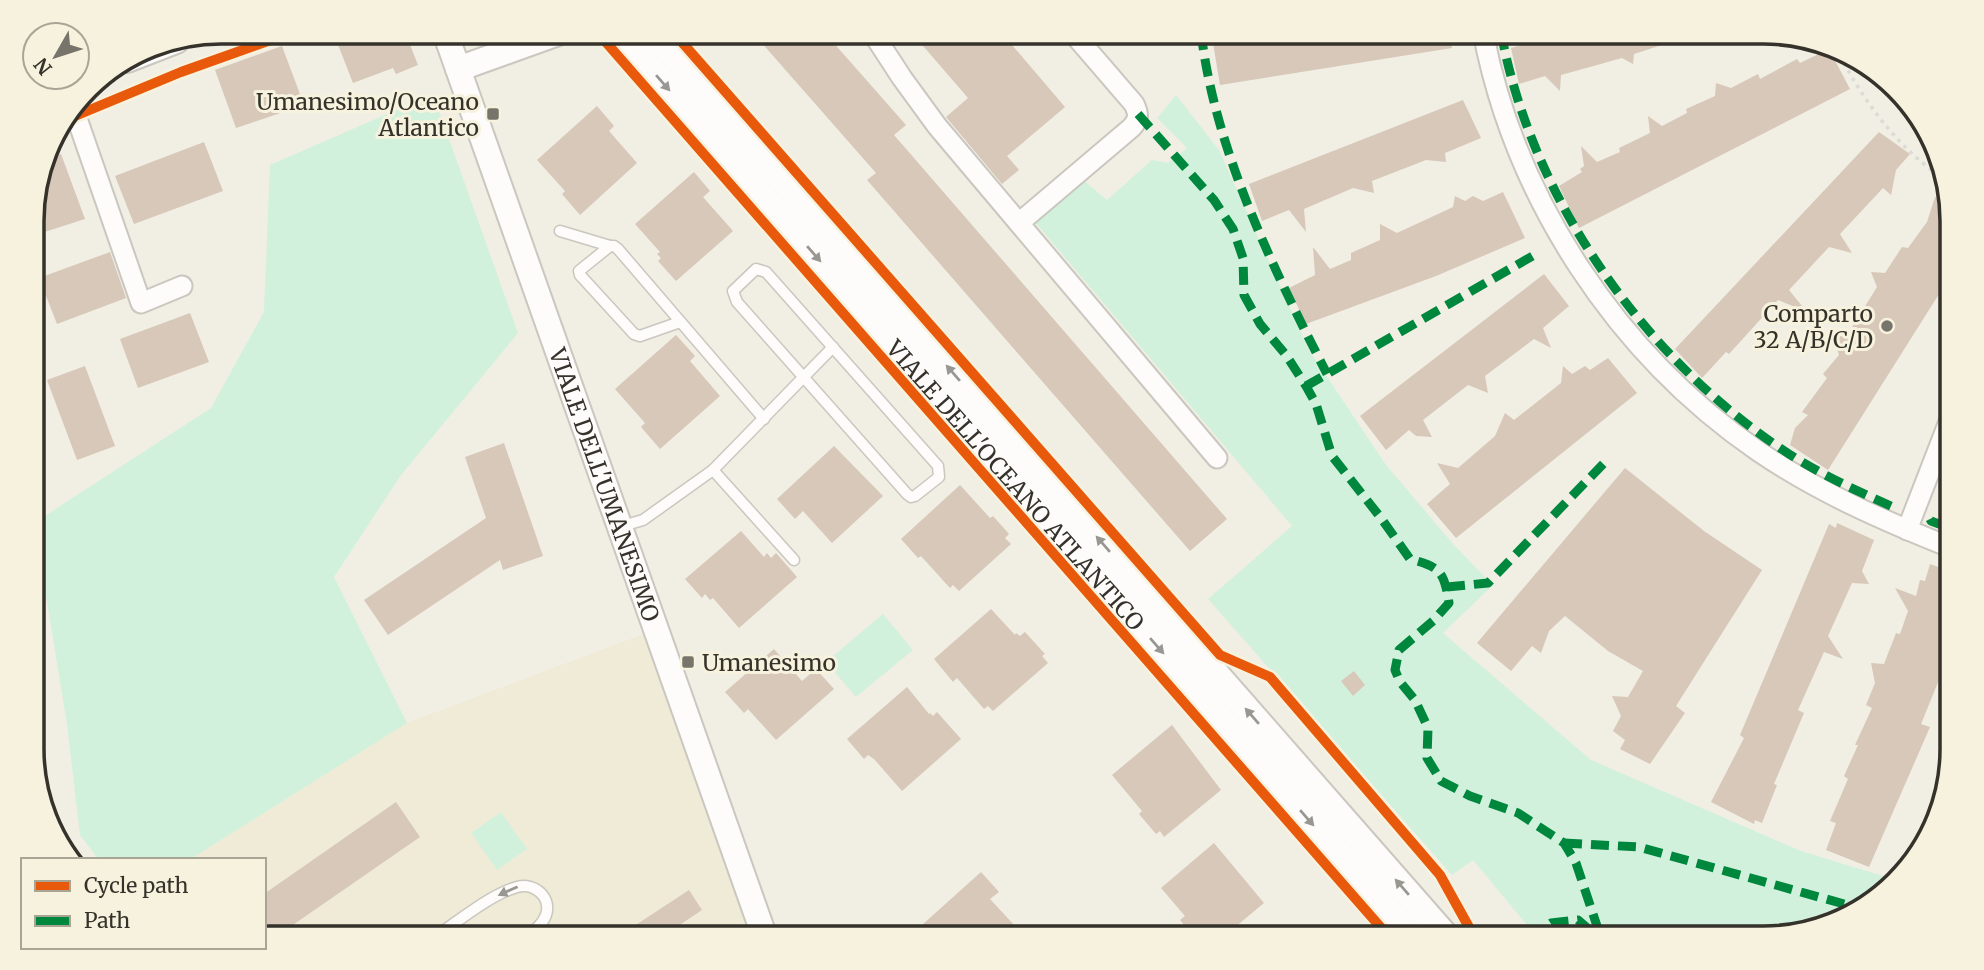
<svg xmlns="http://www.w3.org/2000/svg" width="1984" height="970" font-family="Merriweather,serif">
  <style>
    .built { fill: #f0ebd6 }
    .green { fill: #d2f1dc }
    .building { fill: #d8c8b9 }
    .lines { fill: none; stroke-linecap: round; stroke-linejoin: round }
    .service-casing { stroke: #c9c7bf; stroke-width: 13 }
    .minor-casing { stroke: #c9c7bf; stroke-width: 23 }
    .tertiary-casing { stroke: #c9c7bf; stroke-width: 28 }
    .secondary-casing { stroke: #c9c7bf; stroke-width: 30 }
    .path { stroke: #dcdbd8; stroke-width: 3.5; stroke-dasharray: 3.5 5; stroke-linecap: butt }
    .service { stroke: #fdfcfb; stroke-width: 10 }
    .minor { stroke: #fdfcfb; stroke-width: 19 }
    .tertiary { stroke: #fdfcfb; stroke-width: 24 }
    .secondary { stroke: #fdfcfb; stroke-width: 26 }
    .quiet { stroke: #00873e; stroke-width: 9; stroke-dasharray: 18 9; stroke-linecap: butt }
    .cycleway-casing { stroke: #f7f2dd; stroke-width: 15 }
    .cycleway { stroke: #e8590c; stroke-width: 10 }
    .oneway { fill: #989792 }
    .poi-dot { fill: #76746b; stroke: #f7f2dd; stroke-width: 2.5 }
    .labels { text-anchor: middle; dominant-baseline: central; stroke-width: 6; stroke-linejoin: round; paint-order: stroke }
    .poi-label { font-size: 23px; fill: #34322a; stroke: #f7f2dd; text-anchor: end }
    .street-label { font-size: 23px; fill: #34322a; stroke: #f7f2dd }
    .rim { fill: none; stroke: #34322a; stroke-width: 3.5 }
  </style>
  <rect width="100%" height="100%" fill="#f1eee3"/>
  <polygon class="built" points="644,634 752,938 264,938 264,860 189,860 407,723"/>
  <g class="green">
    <polygon points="433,94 518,333 401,475 334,577 407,723 189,860 99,860 80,835 67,724 34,523 211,408 264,312 270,165"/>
    <polygon points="1176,95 1219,150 1309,350 1386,465 1454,545 1493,585 1443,633 1591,760 1801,851 1893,879 1869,906 1776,938 1509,938 1526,924 1473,860 1452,875 1208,599 1292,526 1035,222 1082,179 1107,200 1152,160 1168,163 1187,148 1157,118"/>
    <polygon points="883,614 913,650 856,697 826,662"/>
    <polygon points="501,812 527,849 497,870 471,833"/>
  </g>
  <g class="building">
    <polygon points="333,32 405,32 418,65 396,74 393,68 353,83"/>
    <polygon points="752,32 824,32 906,125 894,135 1227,519 1190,551 867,180 876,173"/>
    <polygon points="911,32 1001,32 1065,107 1007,156 1019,170 1002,184 946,117 968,98"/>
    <polygon points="1243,32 1449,32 1452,48 1220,85 1213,43 1245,37"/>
    <polygon points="1568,32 1692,32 1693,35 1634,54 1633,64 1622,58 1561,75 1560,91 1545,76 1519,84 1511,48"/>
    <polygon points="282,46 304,105 236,128 215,70"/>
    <polygon points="1829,49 1850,89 1579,228 1559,186 1582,172 1580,169 1584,166 1581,146 1597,162 1620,152 1619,148 1650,133 1648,116 1662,126 1687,113 1686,109 1715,96 1716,83 1731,88 1758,74 1760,79 1797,59 1800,63"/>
    <polygon points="1463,100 1481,138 1445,153 1446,162 1426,160 1372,181 1374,193 1353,188 1304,209 1306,232 1289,210 1262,221 1249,184"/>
    <polygon points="597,106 614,126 609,131 637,163 580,215 562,194 565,191 537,160"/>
    <polygon points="1879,132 1910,154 1896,170 1891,195 1883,188 1840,234 1852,253 1829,247 1789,290 1807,312 1778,300 1729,354 1726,352 1702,378 1675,349"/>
    <polygon points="204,142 223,191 134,224 115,176"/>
    <polygon points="61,154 85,219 32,236 32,207 45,160"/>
    <polygon points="694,172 710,191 703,197 733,231 676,281 658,261 661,258 657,254 660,252 635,224"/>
    <polygon points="1503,192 1525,238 1436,276 1306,324 1289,288 1315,275 1313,247 1330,269 1351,260 1351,253 1380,240 1380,224 1397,233 1453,207 1455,196 1465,201 1473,196 1483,201"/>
    <polygon points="1935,197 1951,206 1951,275 1828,470 1790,445 1795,428 1808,415 1802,412 1827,378 1823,374 1839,355 1833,335 1846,337 1877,287 1871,272 1885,273 1902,247 1908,248 1927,222"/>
    <polygon points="110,252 126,298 57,324 39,278"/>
    <polygon points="1544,274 1569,306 1543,328 1551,348 1534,339 1485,376 1488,393 1468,385 1423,420 1432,437 1416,436 1409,430 1386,450 1360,416"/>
    <polygon points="190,313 209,362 138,388 120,339"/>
    <polygon points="676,335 695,356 690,361 720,396 660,449 641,427 645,423 615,389"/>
    <polygon points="1608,358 1637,393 1456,538 1427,504 1450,484 1437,463 1458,468 1495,436 1505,413 1514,420 1561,383 1563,366 1572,374 1585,366 1590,370"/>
    <polygon points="85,366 115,446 77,460 47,380"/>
    <polygon points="504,443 543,556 503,570 500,560 388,635 364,600 486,518 465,457"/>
    <polygon points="834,446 883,496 832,543 803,511 795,519 777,499"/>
    <polygon points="1625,468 1704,531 1762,570 1676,706 1685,713 1650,764 1620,749 1625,740 1613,731 1621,716 1612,696 1628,697 1643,671 1608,651 1565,616 1549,631 1541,653 1532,646 1511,671 1477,643"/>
    <polygon points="960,485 990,518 993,516 1009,534 1005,538 1011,544 959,591 953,585 950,588 921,556 918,558 901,539"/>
    <polygon points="1837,523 1874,540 1862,571 1869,584 1852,583 1828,636 1843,659 1824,652 1798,710 1804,713 1774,784 1777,785 1762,823 1755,820 1754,824 1711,802 1744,738 1740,735 1829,524 1836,528"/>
    <polygon points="741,531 764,557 767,553 771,558 776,553 797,577 739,628 713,598 710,600 705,594 702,598 685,579"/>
    <polygon points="1930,564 1952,572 1952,648 1921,724 1930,727 1869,867 1826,850 1836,823 1830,821 1848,779 1844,776 1858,745 1855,745 1872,708 1866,705 1875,683 1871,663 1884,664 1896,633 1900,634 1908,611 1895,588 1916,596 1920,580 1925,581"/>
    <polygon points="991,609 1015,635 1016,633 1020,636 1025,632 1045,654 1042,656 1048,663 993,711 988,706 984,709 957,678 953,682 934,659"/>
    <polygon points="774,649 802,681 816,669 834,689 776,740 748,709 744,713 725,692"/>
    <polygon points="1354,671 1365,685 1353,696 1341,681"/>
    <polygon points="907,687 929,714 930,713 933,716 937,712 961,739 902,791 874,759 868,755 864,759 847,739"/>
    <polygon points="1172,725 1221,790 1164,837 1160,831 1156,834 1139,814 1142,811 1112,775"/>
    <polygon points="396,802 420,837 274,938 264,938 264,894"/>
    <polygon points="1214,843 1264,903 1222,938 1195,938 1180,920 1185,916 1161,888"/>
    <polygon points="981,872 999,892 990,899 1026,938 935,938 922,925"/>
    <polygon points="689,890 702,910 660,938 616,938"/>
  </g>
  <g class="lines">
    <defs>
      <g id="service">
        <polyline points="560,231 610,246"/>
        <polygon points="756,269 766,272 938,466 939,477 915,496 911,497 907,494 737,302 733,291"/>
        <polyline points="680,322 640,336 634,334 580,275 579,271 610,246 614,246 618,249 764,419"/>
        <polyline points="713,470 794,560"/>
        <polyline points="619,527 643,520 713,470 833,347"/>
        <path d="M433,938C458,922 489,895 517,887C534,882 552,897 546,915C542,926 532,932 523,938"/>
      </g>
      <g id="minor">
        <polyline points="872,32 902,78 937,126 1217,458"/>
        <path d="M1483,32C1515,199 1617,354 1758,451C1818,492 1884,521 1952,548"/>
        <polyline points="73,107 141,303 182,286"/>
        <path d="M1019,223L1131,128C1139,120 1139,114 1134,104L1072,32"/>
        <polyline points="1907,530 1952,414"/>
      </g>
      <g id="tertiary">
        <path id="s1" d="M445,32L765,938"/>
        <polyline points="458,69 561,32"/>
      </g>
      <g id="secondary">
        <path id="s2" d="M619,32L1413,938"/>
        <polyline points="653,32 1447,938"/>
        <polyline points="127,59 176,40"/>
      </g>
    </defs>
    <use href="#service" class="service-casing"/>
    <use href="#minor" class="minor-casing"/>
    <use href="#tertiary" class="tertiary-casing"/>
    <use href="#secondary" class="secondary-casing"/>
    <path class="path" d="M1836,48C1862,99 1896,147 1944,179"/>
    <use href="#service" class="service"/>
    <use href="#minor" class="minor"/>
    <use href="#tertiary" class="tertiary"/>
    <use href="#secondary" class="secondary"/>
    <g class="quiet">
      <path d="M1201,32C1215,151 1273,268 1327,374"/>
      <path d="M1501,32C1532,201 1646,361 1789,454C1822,475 1857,491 1893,507L1897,506"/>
      <path d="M1138,114L1214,200L1233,229L1243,258L1244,295L1260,324L1286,355L1306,386L1316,404L1332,456L1381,518L1410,559C1440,567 1444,571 1449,603L1433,621L1399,650L1395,670L1400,682L1415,700L1428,728L1427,758L1441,781L1470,796L1518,813L1564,843L1576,863L1601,938"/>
      <polyline points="1306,386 1536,254"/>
      <polyline points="1930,519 1931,521 1952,529"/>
      <polyline points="1447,587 1488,583 1606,461"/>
      <polyline points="1564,843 1639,847 1862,909"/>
      <polyline points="1528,938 1551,923 1578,920 1599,938"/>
    </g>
    <defs>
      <g id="cycleway">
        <polyline points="597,32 1390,938"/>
        <polyline points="673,32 1220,655 1270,677 1440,875 1475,938"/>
        <polyline points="63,121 181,72 293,32"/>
      </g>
    </defs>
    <use href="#cycleway" class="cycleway-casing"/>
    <use href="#cycleway" class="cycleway"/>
  </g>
  <defs><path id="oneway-solid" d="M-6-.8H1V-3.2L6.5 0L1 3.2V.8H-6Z" transform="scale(1.75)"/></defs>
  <g class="oneway">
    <use href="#oneway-solid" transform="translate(663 83) rotate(49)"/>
    <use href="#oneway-solid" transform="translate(814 254) rotate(49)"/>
    <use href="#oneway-solid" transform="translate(953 373) rotate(-131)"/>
    <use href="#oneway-solid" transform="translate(1103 544) rotate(-131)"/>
    <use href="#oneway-solid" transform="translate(1157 646) rotate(49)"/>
    <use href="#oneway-solid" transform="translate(1252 716) rotate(-131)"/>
    <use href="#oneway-solid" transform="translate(1307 818) rotate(49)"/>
    <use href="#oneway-solid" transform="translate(1402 887) rotate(-131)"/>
    <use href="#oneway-solid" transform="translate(508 891) rotate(156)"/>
  </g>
  <g class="poi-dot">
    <rect x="486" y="107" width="14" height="14" rx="3.5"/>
    <circle cx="1887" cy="326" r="7"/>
    <rect x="681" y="655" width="14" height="14" rx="3.5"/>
  </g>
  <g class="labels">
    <g class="poi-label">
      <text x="479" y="101">Umanesimo/Oceano<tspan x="479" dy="26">Atlantico</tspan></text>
      <text x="1873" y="313">Comparto<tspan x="1873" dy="26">32 A/B/C/D</tspan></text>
      <text x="702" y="662" text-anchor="start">Umanesimo</text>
    </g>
    <g class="street-label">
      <text stroke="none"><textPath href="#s1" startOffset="480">VIALE DELL'UMANESIMO</textPath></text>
      <text stroke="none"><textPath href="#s2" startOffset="602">VIALE DELL'OCEANO ATLANTICO</textPath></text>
    </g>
  </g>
  <path d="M0 0H1984V970H0ZM221 44H1763A177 177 0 0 1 1940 221V749A177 177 0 0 1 1763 926H221A177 177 0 0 1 44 749V221A177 177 0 0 1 221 44Z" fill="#f7f2dd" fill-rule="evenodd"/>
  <path class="rim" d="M221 44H1763A177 177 0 0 1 1940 221V749A177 177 0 0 1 1763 926H221A177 177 0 0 1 44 749V221A177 177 0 0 1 221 44Z"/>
  <rect x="21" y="858" width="245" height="91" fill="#f7f2dd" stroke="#a9a595" stroke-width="2"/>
  <rect x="35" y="881" width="35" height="10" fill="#e8590c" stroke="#a9a595" stroke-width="2"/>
  <text x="84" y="893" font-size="21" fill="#34322a">Cycle path</text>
  <rect x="35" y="916" width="35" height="10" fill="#00873e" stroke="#a9a595" stroke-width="2"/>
  <text x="84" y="928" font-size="21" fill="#34322a">Path</text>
  <g transform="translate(56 56) rotate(231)"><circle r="33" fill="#f7f2dd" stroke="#a9a595" stroke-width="2"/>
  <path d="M0-5L12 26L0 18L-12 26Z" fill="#76746b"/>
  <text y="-10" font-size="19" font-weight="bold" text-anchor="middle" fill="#34322a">N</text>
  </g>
</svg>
